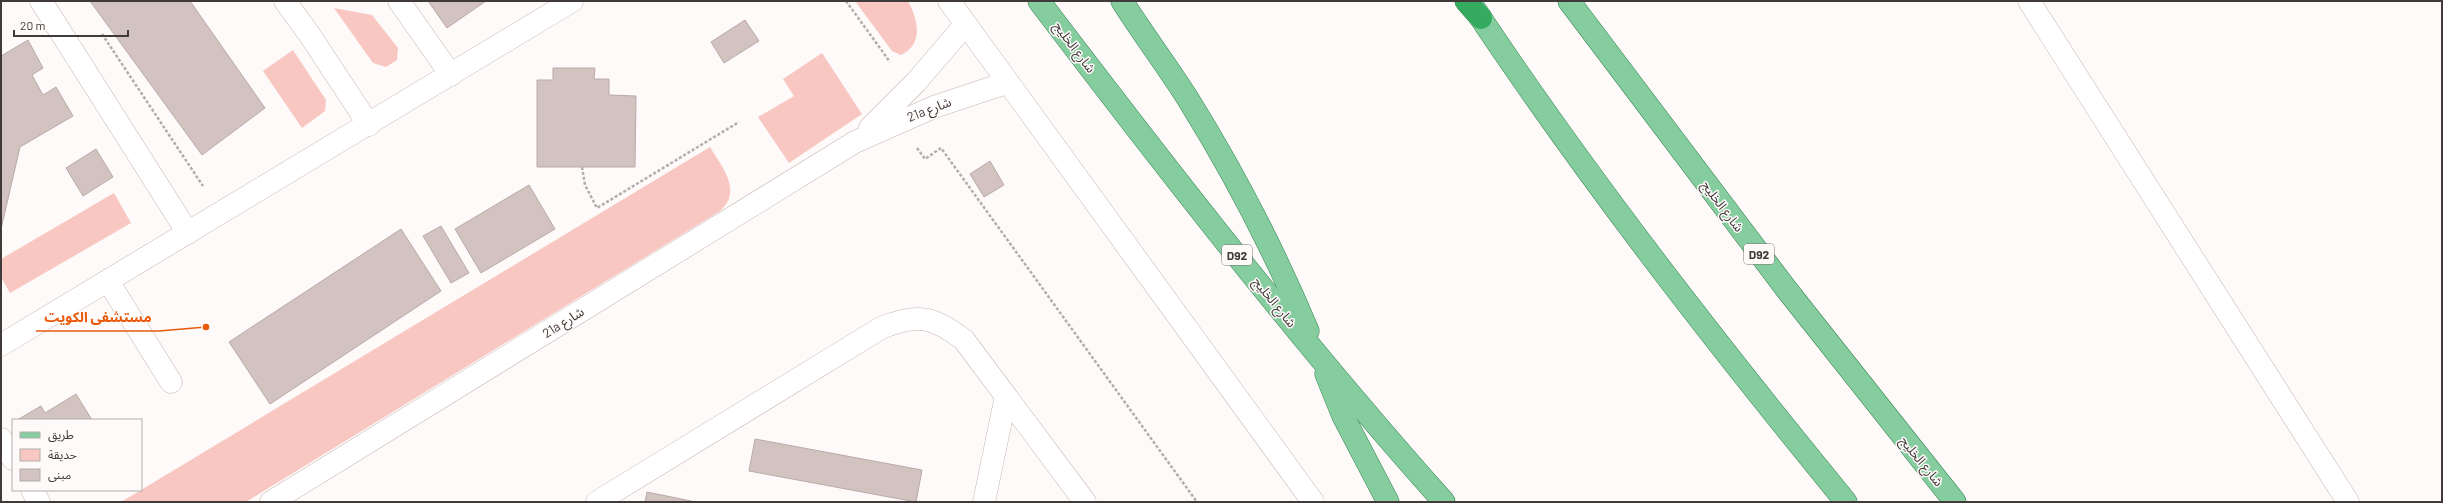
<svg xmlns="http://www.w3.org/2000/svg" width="2443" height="503" font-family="Barlow,'Noto Sans Arabic',sans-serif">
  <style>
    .green { fill: #f9c7c2 }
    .building { fill: #d2c2c0; stroke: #baaaa8 }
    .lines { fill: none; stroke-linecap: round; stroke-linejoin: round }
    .minor-casing { stroke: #c6b6b4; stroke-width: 23 }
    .major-casing { stroke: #388352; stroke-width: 23 }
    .highway-casing { stroke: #388352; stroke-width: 23 }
    .path { stroke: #b2aead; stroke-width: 2.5; stroke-dasharray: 3 2; stroke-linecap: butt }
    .minor { stroke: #fff; stroke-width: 22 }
    .major { stroke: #85cd9f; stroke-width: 22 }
    .highway { stroke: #34ab5f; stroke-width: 22 }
    .labels { text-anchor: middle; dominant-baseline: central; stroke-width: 3; stroke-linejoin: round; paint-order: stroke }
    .shield { fill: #fdfaf9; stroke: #797473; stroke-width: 1 }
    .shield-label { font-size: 12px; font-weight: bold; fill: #403a39 }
    .street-label { font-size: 13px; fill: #403a39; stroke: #fdfaf9 }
    .leader { fill: none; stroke: #e8590c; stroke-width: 1.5 }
    .callout-dot { fill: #e8590c; stroke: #fdfaf9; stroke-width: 1.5 }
    .callout-label { font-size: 14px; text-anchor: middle; font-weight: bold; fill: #e8590c; stroke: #fdfaf9; stroke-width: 3; stroke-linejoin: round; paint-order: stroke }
  </style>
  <rect width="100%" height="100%" fill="#fdfaf9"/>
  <g class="green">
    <path d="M855,1H908C918,20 924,44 901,55L892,51Z"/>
    <polygon points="334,8 372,15 398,48 397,60 386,67 373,63"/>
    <polygon points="293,50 326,100 325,111 302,128 263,71"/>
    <polygon points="822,53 862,114 789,163 758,117 794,96 783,79"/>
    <path d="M710,147C722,167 743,191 720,211L246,502H121Z"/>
    <polygon points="114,193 131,223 10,293 1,277 1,259"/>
  </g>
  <g class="building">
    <polygon points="90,1 190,1 265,108 202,155"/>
    <polygon points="428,1 486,1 447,28"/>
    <polygon points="745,20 759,41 724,63 711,42"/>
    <polygon points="28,40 43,68 32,75 43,95 56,87 73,116 20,147 1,229 1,56"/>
    <polygon points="553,68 595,68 594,79 609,79 609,95 636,96 635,167 537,167 537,80 553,80"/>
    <polygon points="96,149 113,177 83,196 66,168"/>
    <polygon points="990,161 1004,185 984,197 970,174"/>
    <polygon points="529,185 555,229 481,273 455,229"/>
    <polygon points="441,226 469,273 451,283 423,236"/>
    <polygon points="401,229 441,291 270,404 229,342"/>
    <polygon points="76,394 92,420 17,420 41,406 45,413"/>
    <polygon points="755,439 922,470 916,502 749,471"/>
    <polygon points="647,492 696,502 645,502"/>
  </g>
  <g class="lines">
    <defs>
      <g id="minor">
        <polyline points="41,1 188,233"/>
        <polyline points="285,1 309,34 369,125"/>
        <polyline points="399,1 451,75"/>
        <polyline points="949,1 1313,502"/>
        <polyline points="2029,1 2348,502"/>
        <polyline points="870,128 916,82 965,25"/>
        <polyline points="108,281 171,382"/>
        <polyline points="1,345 572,1"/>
        <polyline points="1,439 13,459"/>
        <polyline points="32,490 39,502"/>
        <polyline points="271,502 855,142 934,107 1006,83"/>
        <path d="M597,502L881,328C917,313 933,316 964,340L1085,502"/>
        <polyline points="984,502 1006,396"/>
      </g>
      <g id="major">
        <path d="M1039,1C1169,172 1301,342 1444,502"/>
        <path d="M1122,1C1143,34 1167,66 1188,99C1234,173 1274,250 1308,331"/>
        <polyline points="1569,1 1787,290 1955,502"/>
        <path d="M1470,2C1584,174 1715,342 1846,502"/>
        <polyline points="1326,374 1343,416 1388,502"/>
      </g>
      <polyline id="highway" points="1466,1 1481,18"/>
    </defs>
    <use href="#minor" class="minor-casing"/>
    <use href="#major" class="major-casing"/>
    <use href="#highway" class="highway-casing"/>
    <g class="path">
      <polyline points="846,1 890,62"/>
      <polyline points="102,34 203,186"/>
      <polyline points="917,148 925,159 941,148 1197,502"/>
      <polyline points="582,167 585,185 597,208 739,122"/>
    </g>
    <use href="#minor" class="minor"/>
    <use href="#major" class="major"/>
    <use href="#highway" class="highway"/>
  </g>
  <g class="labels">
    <g class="shield">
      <rect x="1744" y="244" width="30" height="20" rx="3"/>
      <rect x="1222" y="245" width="30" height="20" rx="3"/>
    </g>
    <g class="shield-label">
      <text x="1759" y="254">D92</text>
      <text x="1237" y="255">D92</text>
    </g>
    <g class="street-label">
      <text transform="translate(1075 47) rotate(53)">شارع الخليج</text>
      <text transform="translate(929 109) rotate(-21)">21a شارع</text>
      <text transform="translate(1723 206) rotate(53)">شارع الخليج</text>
      <text transform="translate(1275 302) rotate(51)">شارع الخليج</text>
      <text transform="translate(563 322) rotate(-32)">21a شارع</text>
      <text transform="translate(1922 461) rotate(51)">شارع الخليج</text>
    </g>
  </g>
  <path class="leader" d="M206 327L159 331H36"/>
  <circle class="callout-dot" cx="206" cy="327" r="4"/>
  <g class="callout-label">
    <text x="98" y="322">مستشفى الكويت</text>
  </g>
  <rect width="2443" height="503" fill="none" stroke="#403a39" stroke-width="4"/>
  <rect x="12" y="419" width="130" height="72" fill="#fdfaf9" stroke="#b1adac"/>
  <rect x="20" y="432" width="20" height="6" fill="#85cd9f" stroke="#b1adac"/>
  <text x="48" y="439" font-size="12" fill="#403a39">طريق</text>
  <rect x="20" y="449" width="20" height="12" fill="#f9c7c2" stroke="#b1adac"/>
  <text x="48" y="459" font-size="12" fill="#403a39">حديقة</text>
  <rect x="20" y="469" width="20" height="12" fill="#d2c2c0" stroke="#b1adac"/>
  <text x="48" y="479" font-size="12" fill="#403a39">مبنى</text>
  <path d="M14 30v6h114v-6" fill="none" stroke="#403a39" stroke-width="2"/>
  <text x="20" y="30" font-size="12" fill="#403a39" stroke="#fdfaf9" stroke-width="3" paint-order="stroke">20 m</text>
</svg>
